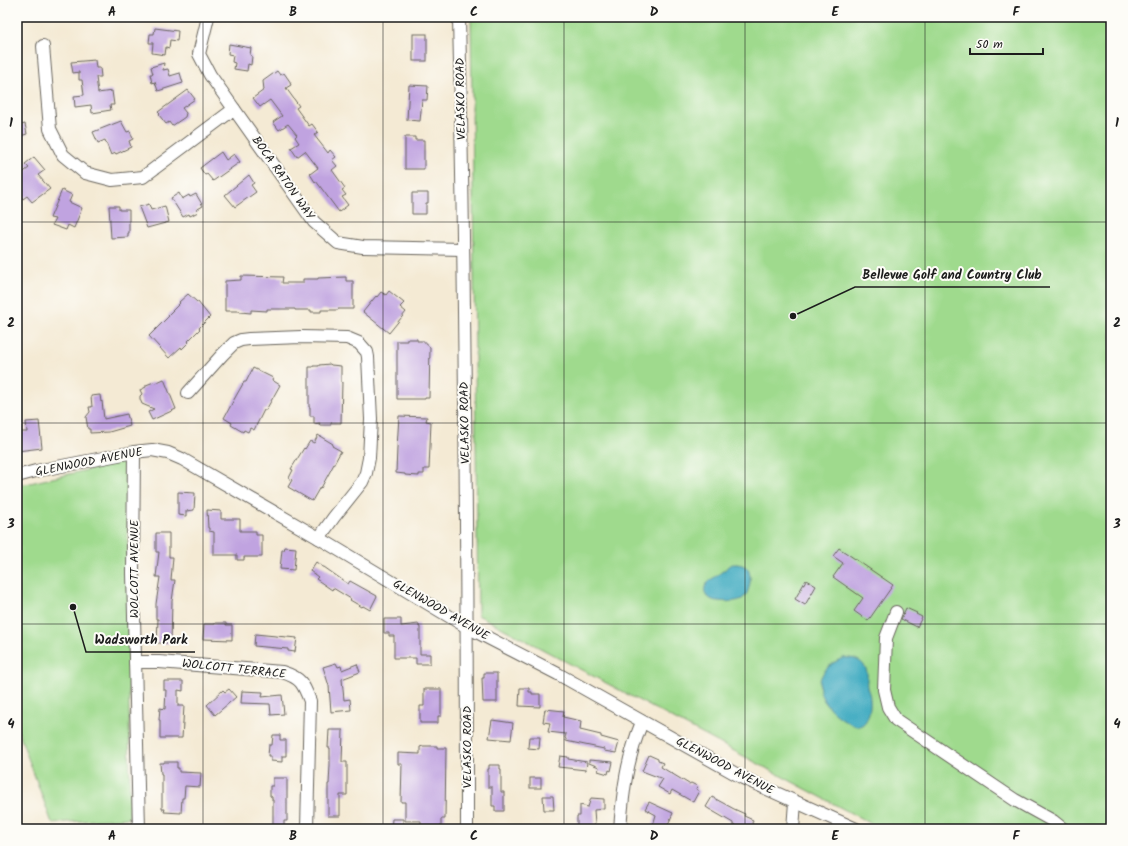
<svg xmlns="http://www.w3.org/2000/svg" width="1128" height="846" font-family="Kalam,sans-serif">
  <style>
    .green { fill: #9fda8d; stroke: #5e7b54 }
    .water { fill: #41abc1; stroke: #2e646e }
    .building { fill: #c0a3e0 }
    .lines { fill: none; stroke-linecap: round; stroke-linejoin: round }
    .minor-casing { stroke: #68645c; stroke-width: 14 }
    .minor { stroke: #fff; stroke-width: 12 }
    .grid { fill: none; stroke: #1c1c1c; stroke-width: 1; stroke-opacity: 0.55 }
    .labels { text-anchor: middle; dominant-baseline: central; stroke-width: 4; stroke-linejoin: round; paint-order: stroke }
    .street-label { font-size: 12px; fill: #1c1c1c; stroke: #fdfcf7 }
    .leader { fill: none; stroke: #1c1c1c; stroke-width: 1.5 }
    .callout-dot { fill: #1c1c1c; stroke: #fdfcf7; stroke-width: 1.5 }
    .callout-label { font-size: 13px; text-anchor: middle; font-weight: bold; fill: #1c1c1c; stroke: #fdfcf7; stroke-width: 4; stroke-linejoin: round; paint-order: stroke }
    .neatline { fill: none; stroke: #1c1c1c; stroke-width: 1.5 }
    .grid-label { font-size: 13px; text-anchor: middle; font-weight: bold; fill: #1c1c1c }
  </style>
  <rect width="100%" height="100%" fill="#fdfcf7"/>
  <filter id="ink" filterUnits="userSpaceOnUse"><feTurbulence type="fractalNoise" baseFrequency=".025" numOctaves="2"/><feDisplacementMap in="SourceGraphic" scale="8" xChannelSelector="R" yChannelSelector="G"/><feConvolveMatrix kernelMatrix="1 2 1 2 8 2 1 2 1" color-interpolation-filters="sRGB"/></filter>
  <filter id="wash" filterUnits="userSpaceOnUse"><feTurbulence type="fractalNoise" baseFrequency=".012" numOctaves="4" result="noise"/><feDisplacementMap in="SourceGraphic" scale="16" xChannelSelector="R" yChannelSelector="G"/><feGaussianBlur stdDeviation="0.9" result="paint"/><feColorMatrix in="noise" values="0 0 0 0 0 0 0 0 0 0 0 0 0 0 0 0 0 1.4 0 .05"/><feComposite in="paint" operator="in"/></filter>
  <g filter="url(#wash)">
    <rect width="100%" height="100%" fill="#f4ead4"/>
    <g class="green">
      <polygon points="471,17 1111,17 1111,829 881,829 478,615"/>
      <polygon points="122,462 127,468 130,818 52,823 17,728 17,486"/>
    </g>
    <g class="water">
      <path d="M736,564C740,564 744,565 747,568C753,575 750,594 742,599C736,602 725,602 718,601C710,601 701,593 706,585C710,579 718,575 723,571C726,570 727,566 730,565C731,564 734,564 736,564Z"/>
      <path d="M843,658C853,657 864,660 867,672C868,677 866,682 867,687C868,691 870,694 870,699C871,706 869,723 860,726C855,727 850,723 846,721C817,704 806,674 843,658Z"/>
    </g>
    <g id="blocks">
      <g class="building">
        <polygon points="155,28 178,31 177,41 170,40 169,48 166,47 165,55 152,53 153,43 149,43 150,34 154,34"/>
        <rect x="413" y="34" width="14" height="27"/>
        <polygon points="229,44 251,48 250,55 252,56 251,65 248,64 247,71 234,69 235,63 232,62 233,55 228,54"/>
        <polygon points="95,60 96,68 100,68 101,77 96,77 98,93 112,91 114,105 110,105 111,110 92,113 91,105 75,107 74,96 84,95 82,80 79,80 79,72 73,73 71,62"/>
        <polygon points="164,63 163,70 168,69 170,76 180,73 183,83 158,91 155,82 152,83 150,74 153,74 151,67"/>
        <polygon points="277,71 280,75 284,73 291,83 290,83 291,85 286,88 299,106 296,108 309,126 312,124 318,132 314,135 328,153 330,150 336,157 332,160 337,166 332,170 345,188 342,190 346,195 342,197 348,205 339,212 316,181 315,182 310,174 318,168 305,151 297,157 291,148 299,143 295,137 297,135 288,124 279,130 273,122 282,116 270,100 260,107 253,98 264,90 263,81"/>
        <polygon points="409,85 428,86 427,100 422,100 420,121 407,120"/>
        <polygon points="188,90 195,99 182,108 186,113 185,117 172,126 169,122 166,124 159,115 160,114 158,112"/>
        <polygon points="121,121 127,132 130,131 133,139 129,141 131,147 116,154 116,153 111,155 105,140 98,143 93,132"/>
        <polygon points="25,124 27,134 17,137 17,126"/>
        <polygon points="405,137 415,137 415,140 424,140 424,169 405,169"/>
        <polygon points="221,152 226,160 234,154 240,162 213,181 207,174 205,175 200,168"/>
        <polygon points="34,157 45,170 38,175 50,189 32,202 27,196 23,199 17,190 17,177 29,168 25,164"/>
        <polygon points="249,175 254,183 251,185 256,192 235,207 225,195"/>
        <polygon points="62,190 72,195 69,202 82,208 74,228 68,225 66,230 52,225 55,219 50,218"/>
        <polygon points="179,193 182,199 189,195 190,197 196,194 203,206 196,210 198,212 190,216 189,214 183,217 171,198"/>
        <polygon points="412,193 428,193 428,203 426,203 426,214 412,214"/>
        <polygon points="149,204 151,210 165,206 169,222 147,228 139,207"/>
        <polygon points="109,206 119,206 119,210 129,210 129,233 128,233 128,237 111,238"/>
        <polygon points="241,276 283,277 282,283 303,283 303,279 318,279 318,278 346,277 346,281 353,281 353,309 338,309 338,310 321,310 321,312 311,312 311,310 295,310 295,309 267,309 267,311 251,310 251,313 240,312 240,311 225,311 225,281 241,280"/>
        <polygon points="389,291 404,303 400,307 406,312 389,333 363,312 376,296 377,297 381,292 386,295"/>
        <polygon points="188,294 197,302 198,302 210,317 199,328 200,329 188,341 189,342 182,349 181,347 169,358 149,336 169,316 168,315 180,303 179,302"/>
        <polygon points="407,339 417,339 417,341 424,341 424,343 427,343 427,345 430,347 429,398 425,398 425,399 397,399 397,341 407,341"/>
        <polygon points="330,364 331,365 341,366 341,382 342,382 341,423 331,423 331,425 319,425 320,423 314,424 314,416 310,416 310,407 309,407 309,367 313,367 313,366 319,366 319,365"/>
        <polygon points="253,368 273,378 272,380 280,385 266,410 264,410 254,430 250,428 248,432 244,430 243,432 231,425 232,423 224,418 236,396 244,382 246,382"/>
        <polygon points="164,379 176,409 152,420 148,412 154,409 142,404 140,399 140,396 142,394 140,390 146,387 146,385 154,382 155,383"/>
        <polygon points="100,395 101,402 102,401 104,419 127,414 130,426 109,432 90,433 90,429 88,429 86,417 90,412 89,407 92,407 91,396"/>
        <polygon points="399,416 427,417 426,421 431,422 429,469 424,469 424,474 419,474 419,476 405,475 405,474 396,473 397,448"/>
        <polygon points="39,421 42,448 17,451 17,432 27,432 26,422"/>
        <polygon points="318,435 333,444 332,446 341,451 321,488 320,487 312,501 288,487 292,480 289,478 293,470 291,469 304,448 305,449 310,441 314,443"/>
        <polygon points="178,492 195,493 194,510 186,511 186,516 178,515"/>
        <polygon points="207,510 221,511 221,519 240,519 240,531 256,531 256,535 262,535 262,557 244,557 244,560 237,560 237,555 214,555 214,532 209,531 209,528 208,528"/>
        <polygon points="156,533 169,533 169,557 173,557 171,580 175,580 172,601 171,643 157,643 158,619 156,619 156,604 160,577 156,577 159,552 156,552"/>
        <polygon points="285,547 296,548 294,570 280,569 282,550 284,550"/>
        <polygon points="839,548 893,585 868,621 854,611 863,598 833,577 843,563 833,556"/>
        <polygon points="316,562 323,567 324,567 348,584 350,581 377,596 370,610 363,606 362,607 350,600 351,599 333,588 332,590 316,579 318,577 310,571"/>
        <polygon points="806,580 816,586 805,605 795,599"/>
        <polygon points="906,608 917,613 916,614 922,617 917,627 901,619"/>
        <polygon points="384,619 401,619 401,626 419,624 419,627 420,627 420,654 430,654 430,664 416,664 416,658 394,658 394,636 389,636 389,633 384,633"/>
        <polygon points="215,623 226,623 226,625 232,625 232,640 203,639 204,624 215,624"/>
        <polygon points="255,634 297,638 295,652 288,651 288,649 254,646"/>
        <polygon points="336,663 338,667 341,666 342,670 357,664 360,672 342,679 344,700 350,699 351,710 331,712 329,686 323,667"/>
        <polygon points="484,673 497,673 497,702 483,702 482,678 484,678"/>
        <polygon points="164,681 183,681 183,691 178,690 178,706 184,706 182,738 160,738 160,720 159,720 160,708 165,709 166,690 164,690"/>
        <polygon points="520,688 529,688 529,692 532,692 532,694 540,694 540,707 519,706"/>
        <polygon points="229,689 236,697 215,715 207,705 223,690 225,692"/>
        <polygon points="424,689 441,689 441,716 438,716 438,723 420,723 420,706 424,706"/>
        <polygon points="242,691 263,692 262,697 282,695 284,714 271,715 270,704 241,703"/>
        <polygon points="545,709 564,711 563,717 581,721 580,730 601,735 601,737 619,742 616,753 604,751 604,749 566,741 566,739 565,738 566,734 548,732 550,723 543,722"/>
        <polygon points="492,720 513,723 511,740 489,738"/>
        <polygon points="329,730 343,730 342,762 347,762 347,795 340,795 340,816 328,816 328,784 329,784 330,765 330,748 328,748"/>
        <polygon points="273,735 280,735 280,740 286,740 286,756 282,756 282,762 271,761 271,756 268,756 269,745 272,745"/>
        <polygon points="529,737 540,737 539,749 528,748"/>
        <polygon points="423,746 437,746 437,748 446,748 445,819 441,819 441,829 421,829 421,821 405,821 405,802 401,802 402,764 398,764 398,753 420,754 420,747"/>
        <polygon points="649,755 658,759 658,761 663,763 661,767 689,784 691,783 697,786 696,789 699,791 693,802 672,790 670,794 658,787 663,779 642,771"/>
        <polygon points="560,756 568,757 568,759 587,762 586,770 558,767"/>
        <polygon points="589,760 613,762 611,771 609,770 608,774 598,771 599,767 589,763"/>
        <polygon points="164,762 177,762 177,768 179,768 179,772 201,773 200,787 185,786 184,798 182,798 181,813 164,812 165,809 162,809 162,774 161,774 160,763 164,763"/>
        <polygon points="489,765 500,765 500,769 501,769 501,792 504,792 504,811 495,811 495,806 492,806 492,787 488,787 488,769 489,769"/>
        <polygon points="273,778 287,778 287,821 284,821 284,827 273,827 273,800 272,800 272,797 270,796 270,786 273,786"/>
        <rect x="530" y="778" width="11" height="10"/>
        <polygon points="543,796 553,796 554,810 544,810"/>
        <polygon points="712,797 734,809 745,814 744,816 753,820 752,823 755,829 743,829 733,825 733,823 709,809 706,807"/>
        <polygon points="591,798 604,799 604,809 594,810 595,824 593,825 593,827 577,828 577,816 580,816 580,805 588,807"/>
        <polygon points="649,802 673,813 667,827 664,827 664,828 653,825 656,815 645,809"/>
        <polygon points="392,819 403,819 403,829 391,829"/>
      </g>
    </g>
  </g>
  <g filter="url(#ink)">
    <use href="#blocks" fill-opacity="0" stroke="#68645c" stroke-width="1"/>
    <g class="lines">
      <defs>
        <g id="minor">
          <polyline points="208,17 199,54 210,75 314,222 338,243 363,247 463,249"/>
          <path d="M459,17C465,288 467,558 467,829"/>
          <polyline points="43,46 50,129 63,155 85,173 112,180 143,177 234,109"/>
          <polyline points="188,393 222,355 234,343 241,340 249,339 301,337 347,338 359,343 367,352 368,357 371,419 369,458 366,473 362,482 334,517 319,538"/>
          <polyline points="134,452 133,573 139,829"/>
          <polyline points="17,476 36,471 134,452 152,450 168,453 182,459 319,538 467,627 558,674 743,778 856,829"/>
          <polyline points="896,612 886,638 884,690 888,707 896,720 1015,800 1053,821 1063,829"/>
          <path d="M135,662H159L282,672C301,678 303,683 310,701L307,829"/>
          <path d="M620,829C623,789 627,759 642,722"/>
          <polyline points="793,829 795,802"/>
        </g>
      </defs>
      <use href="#minor" class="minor-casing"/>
      <use href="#minor" class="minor"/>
    </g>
  </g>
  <path class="grid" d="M203,17V829M383,17V829M564,17V829M745,17V829M925,17V829M17,222H1111M17,423H1111M17,624H1111"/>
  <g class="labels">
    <g class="street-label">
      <text transform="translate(461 99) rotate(-91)">VELASKO ROAD</text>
      <text transform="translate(283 178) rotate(55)">BOCA RATON WAY</text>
      <text transform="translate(465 423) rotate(-91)">VELASKO ROAD</text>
      <text transform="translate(89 462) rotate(-11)">GLENWOOD AVENUE</text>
      <text transform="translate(134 569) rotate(-90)">WOLCOTT AVENUE</text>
      <text transform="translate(441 610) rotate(30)">GLENWOOD AVENUE</text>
      <text transform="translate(234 669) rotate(6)">WOLCOTT TERRACE</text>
      <text transform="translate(467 747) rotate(-90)">VELASKO ROAD</text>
      <text transform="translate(725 766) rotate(28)">GLENWOOD AVENUE</text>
    </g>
  </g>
  <path class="leader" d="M793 316L855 287H1050M73 607L86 652H195"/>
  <g class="callout-dot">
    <circle cx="793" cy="316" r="4"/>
    <circle cx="73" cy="607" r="4"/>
  </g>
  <g class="callout-label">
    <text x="952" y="279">Bellevue Golf and Country Club</text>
    <text x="141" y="644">Wadsworth Park</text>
  </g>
  <rect width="1128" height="846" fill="none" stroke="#fdfcf7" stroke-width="44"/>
  <path d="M970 48v6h73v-6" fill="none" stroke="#1c1c1c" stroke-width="2"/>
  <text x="976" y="48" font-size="12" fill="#1c1c1c" stroke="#fdfcf7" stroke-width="3" paint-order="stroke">50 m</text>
  <rect x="22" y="22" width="1084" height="802" class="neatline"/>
  <g class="grid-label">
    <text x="112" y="16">A</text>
    <text x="293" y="16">B</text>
    <text x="474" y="16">C</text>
    <text x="654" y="16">D</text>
    <text x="835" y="16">E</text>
    <text x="1016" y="16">F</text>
    <text x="11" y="127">1</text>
    <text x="1117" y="127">1</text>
    <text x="11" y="327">2</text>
    <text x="1117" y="327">2</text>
    <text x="11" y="528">3</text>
    <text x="1117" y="528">3</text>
    <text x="11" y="728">4</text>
    <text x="1117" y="728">4</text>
    <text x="112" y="840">A</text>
    <text x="293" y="840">B</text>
    <text x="474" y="840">C</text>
    <text x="654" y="840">D</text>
    <text x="835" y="840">E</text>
    <text x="1016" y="840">F</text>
  </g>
</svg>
